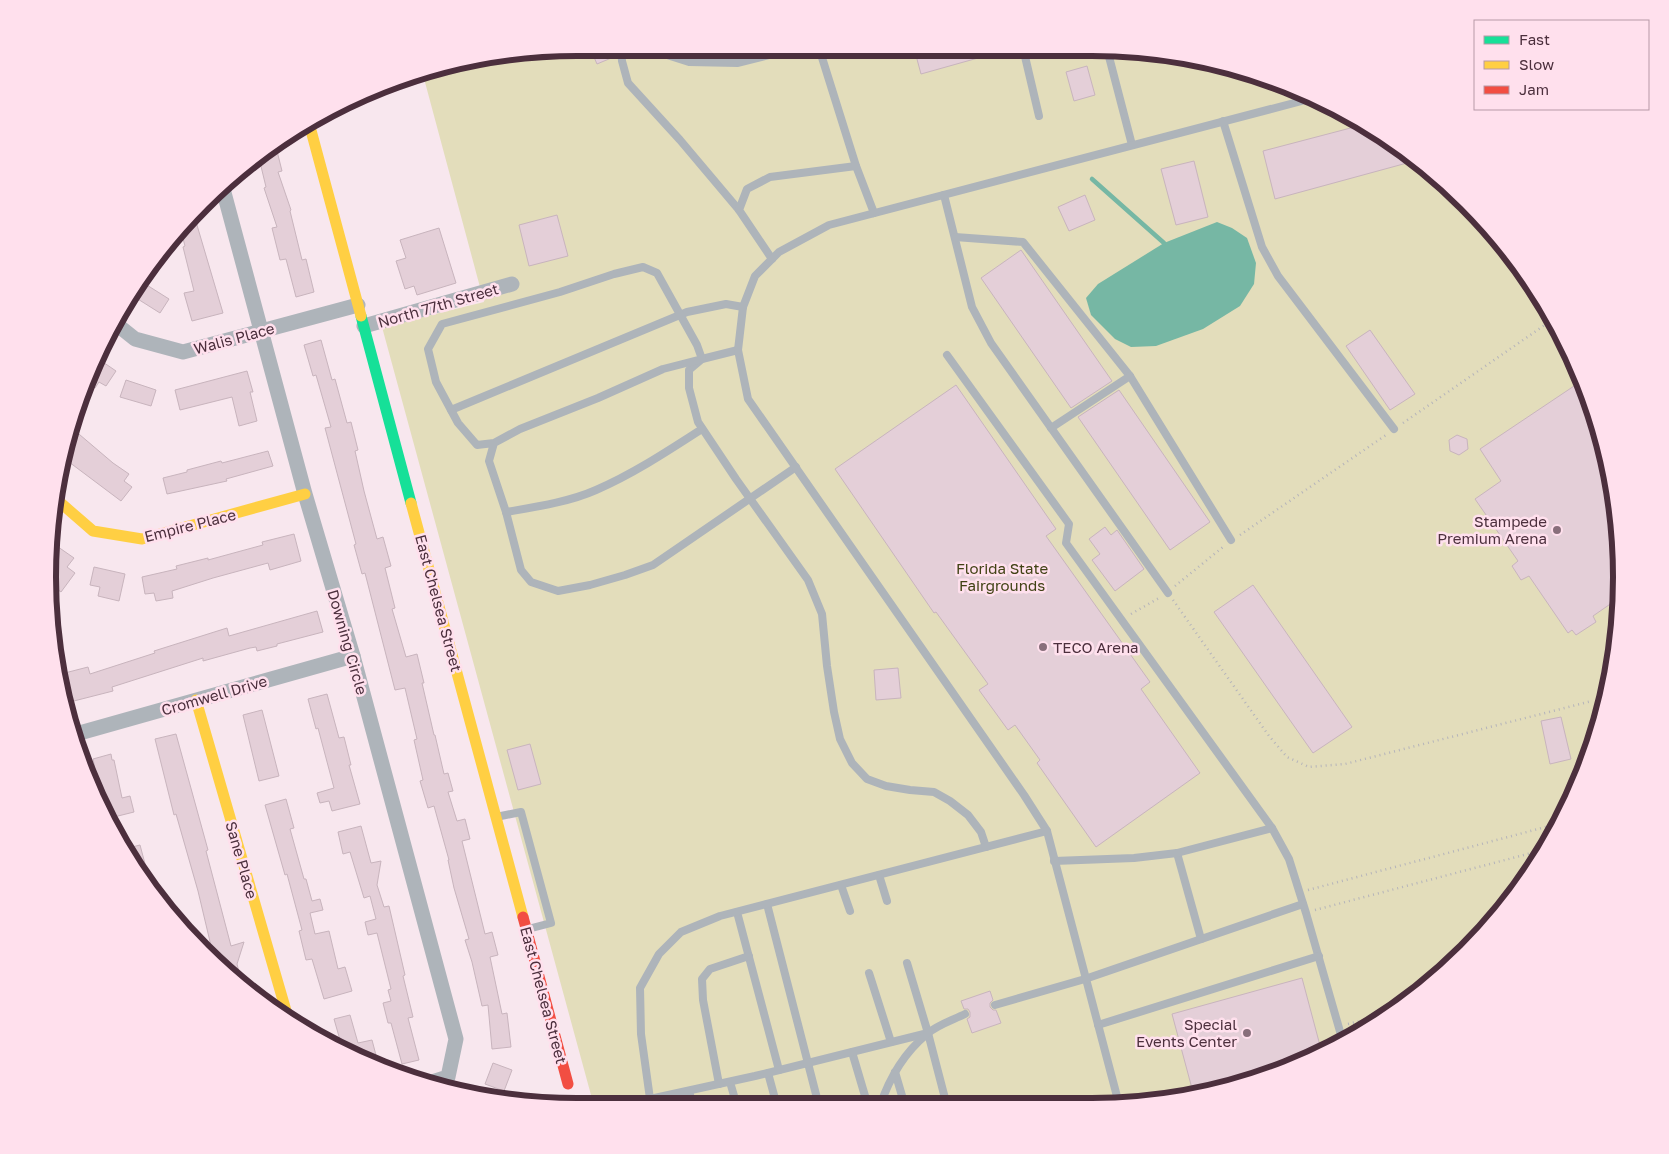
<svg xmlns="http://www.w3.org/2000/svg" width="1669" height="1154" font-family="'Golos Text',sans-serif">
  <style>
    .green { fill: #e3ddbb }
    .water { fill: #76b7a4 }
    .lines { fill: none; stroke-linecap: round; stroke-linejoin: round }
    .stream { stroke: #76b7a4; stroke-width: 4.5 }
    .building { fill: #e4cfd8; stroke: #c8b4bd }
    .path { stroke: #b5b4ba; stroke-width: 2.5; stroke-dasharray: 1 4; stroke-linecap: butt }
    .lane { stroke: #aeb4ba; stroke-width: 8 }
    .street { stroke: #aeb4ba; stroke-width: 15 }
    .fast { stroke: #16e098; stroke-width: 11 }
    .slow { stroke: #ffcf43; stroke-width: 11 }
    .jam { stroke: #f24e42; stroke-width: 11 }
    .poi-dot { fill: #886f7b; stroke: #ffe0ed; stroke-width: 2 }
    .labels { text-anchor: middle; dominant-baseline: central; stroke-width: 5; stroke-linejoin: round; paint-order: stroke }
    .street-label { font-size: 15px; fill: #4c2f3d; stroke: #ffe0ed }
    .poi-label { font-size: 15px; fill: #4c2f3d; stroke: #ffe0ed; text-anchor: end }
    .park-label { font-size: 15px; fill: #414215; stroke: #ffe0ed }
    .rim { fill: none; stroke: #4c2f3d; stroke-width: 6 }
  </style>
  <rect width="100%" height="100%" fill="#f8e7ee"/>
  <polygon class="green" points="577,48 1092,48 1195,58 1326,102 1414,157 1467,203 1532,283 1581,375 1611,474 1621,577 1611,681 1581,780 1532,871 1466,952 1414,997 1326,1052 1195,1096 1092,1106 594,1106 382,327 484,302 422,71 440,66"/>
  <polygon class="water" points="1217,222 1232,228 1247,238 1256,263 1254,284 1240,306 1203,329 1156,346 1131,347 1115,339 1091,315 1086,298 1098,284 1164,243"/>
  <g class="lines">
    <polyline class="stream" points="1092,179 1164,243"/>
  </g>
  <g class="building">
    <polygon points="590,48 612,48 616,56 597,64"/>
    <polygon points="914,48 930,48 932,55 959,48 975,48 978,58 921,74"/>
    <polygon points="1087,66 1095,95 1074,101 1066,72"/>
    <polygon points="1362,125 1418,160 1275,199 1263,151"/>
    <polygon points="275,143 282,171 278,172 291,210 290,211 302,260 306,259 314,292 296,297 286,259 280,260 272,228 277,227 264,188 266,187 259,158"/>
    <polygon points="1194,161 1208,217 1176,225 1161,169"/>
    <polygon points="1085,195 1095,220 1069,231 1058,207"/>
    <polygon points="194,215 223,313 192,321 184,293 194,291 183,247 185,246 180,227"/>
    <polygon points="557,215 568,256 529,266 519,225"/>
    <polygon points="439,228 456,283 417,295 414,286 405,289 396,261 406,258 400,240"/>
    <polygon points="1021,250 1112,381 1071,408 981,278"/>
    <polygon points="142,282 169,299 160,313 133,296"/>
    <polygon points="1370,330 1415,394 1390,410 1346,346"/>
    <polygon points="321,340 332,380 335,379 347,423 351,422 358,450 355,451 364,491 377,539 383,537 391,566 385,568 395,608 392,609 406,657 417,654 424,683 422,683 434,735 435,735 444,774 448,773 453,791 448,792 457,821 465,819 470,839 462,841 485,934 492,932 498,955 490,957 502,1014 507,1013 511,1047 492,1049 488,1005 482,1006 472,962 465,940 469,939 454,888 448,860 449,860 434,806 428,808 420,781 423,780 414,740 417,739 405,688 395,690 365,573 362,574 354,545 356,544 325,428 331,427 316,375 313,376 304,345"/>
    <polygon points="97,358 116,371 106,386 99,382 95,388 86,382 88,374"/>
    <polygon points="247,371 253,392 250,392 257,421 239,426 232,397 180,410 175,390"/>
    <polygon points="126,380 156,390 151,406 120,397"/>
    <polygon points="1583,380 1611,474 1622,577 1619,598 1593,616 1596,622 1576,635 1572,630 1568,633 1529,576 1521,580 1512,566 1518,561 1475,499 1501,481 1480,449"/>
    <polygon points="956,385 1056,529 1046,536 1150,682 1141,689 1200,773 1096,847 1037,763 1040,760 1015,725 1008,730 979,690 988,684 936,612 934,613 835,469"/>
    <polygon points="1119,390 1210,522 1170,550 1078,417"/>
    <polygon points="73,429 113,463 129,474 124,481 132,487 121,501 65,459"/>
    <polygon points="1457,435 1467,439 1468,449 1459,455 1450,451 1449,440"/>
    <polygon points="268,451 273,466 226,479 227,481 167,494 163,478 187,472 187,470 221,461 222,463"/>
    <polygon points="1105,527 1111,535 1117,530 1144,569 1115,591 1092,560 1100,554 1089,539"/>
    <polygon points="294,534 301,561 270,570 268,563 213,578 172,591 173,598 156,601 154,593 145,594 142,577 177,569 176,566 208,558 208,560 263,545 262,542"/>
    <polygon points="51,542 74,558 67,567 75,573 61,592 50,584"/>
    <polygon points="94,567 125,574 119,601 98,596 100,587 90,585"/>
    <polygon points="1253,585 1352,727 1313,753 1214,612"/>
    <polygon points="317,611 323,632 277,644 277,646 257,651 256,647 250,648 203,661 203,658 112,687 113,691 66,703 58,680 57,675 88,667 90,674 155,653 154,651 227,628 229,636"/>
    <polygon points="898,668 901,698 876,700 874,670"/>
    <polygon points="327,694 339,738 344,737 351,765 349,765 360,804 332,811 329,801 320,803 317,793 334,788 318,728 316,729 308,699"/>
    <polygon points="262,710 279,776 259,781 243,715"/>
    <polygon points="1561,717 1571,759 1550,764 1541,721"/>
    <polygon points="176,734 208,850 206,851 231,946 244,942 237,964 242,984 211,958 209,951 212,950 198,891 176,814 174,815 155,739"/>
    <polygon points="530,744 541,784 518,790 507,750"/>
    <polygon points="111,754 112,760 114,760 122,798 130,796 134,812 106,819 93,759"/>
    <polygon points="286,799 294,828 290,829 304,879 306,879 312,901 320,899 323,910 310,913 315,934 329,931 338,969 345,967 352,991 324,999 312,959 306,960 299,931 302,930 287,874 285,875 265,805"/>
    <polygon points="361,826 371,863 381,861 377,885 384,907 389,906 405,975 403,976 413,1017 408,1018 419,1060 402,1064 391,1023 388,1023 383,1003 391,1001 388,990 391,989 377,933 368,935 365,922 376,919 370,896 364,898 350,852 343,854 338,832"/>
    <polygon points="140,845 152,890 137,871 124,849"/>
    <polygon points="1302,978 1322,1053 1194,1096 1172,1014"/>
    <polygon points="990,991 993,1000 990,1003 990,1007 993,1010 996,1010 1001,1023 972,1033 967,1019 970,1017 970,1012 968,1009 964,1009 961,1001"/>
    <polygon points="350,1015 358,1043 372,1040 377,1059 366,1062 340,1048 342,1047 334,1019"/>
    <polygon points="493,1063 512,1070 504,1091 485,1084"/>
  </g>
  <g class="lines">
    <g class="path">
      <polyline points="1403,423 1552,320"/>
      <polyline points="1240,535 1386,435"/>
      <polyline points="1175,586 1223,547"/>
      <polyline points="1173,600 1269,736 1287,757 1309,767 1345,764 1592,701"/>
      <polyline points="1131,614 1159,598"/>
      <polyline points="1308,890 1557,824"/>
      <polyline points="1315,910 1543,850"/>
      <polyline points="1348,1024 1385,1015"/>
    </g>
    <g class="lane">
      <polyline points="621,48 622,61 628,83 680,140 739,210"/>
      <polyline points="645,48 689,62 738,63 796,48"/>
      <polyline points="819,48 856,166"/>
      <polyline points="1023,48 1039,116"/>
      <polyline points="1107,49 1132,145"/>
      <polyline points="1223,121 1262,247 1278,276 1394,429"/>
      <polyline points="944,195 972,307 991,343 1168,593"/>
      <polyline points="955,237 1023,242 1130,376 1051,428"/>
      <polyline points="772,259 739,210 747,189 770,177 856,166 874,213"/>
      <polyline points="738,350 702,359 689,370 689,388 698,422 736,479 808,580 822,614 827,666 834,712 840,739 852,763 867,779 886,786 910,790 934,792 950,801 968,815 981,832 986,847"/>
      <polyline points="947,355 1069,524 1066,543 1272,828 1289,859 1306,913 1343,1042"/>
      <polyline points="1130,376 1231,540"/>
      <polyline points="451,410 687,312 726,304 743,307"/>
      <polyline points="494,443 477,445 458,423 436,382 428,349 442,324 560,292 614,274 643,267 657,273 697,345 702,359 663,369 598,398 520,429 494,443 489,461 506,512 521,570 531,582 558,591 590,585 625,575 653,565 796,467"/>
      <path d="M506,512C535,507 569,502 596,490C633,474 668,451 702,429"/>
      <polyline points="1604,705 1602,699 1607,696"/>
      <polyline points="496,817 521,812 551,923 528,929"/>
      <polyline points="1177,853 1201,939"/>
      <polyline points="1054,861 1134,858 1177,853 1272,828"/>
      <polyline points="879,875 887,901"/>
      <polyline points="841,885 850,911"/>
      <polyline points="767,904 819,1106"/>
      <polyline points="737,912 779,1070"/>
      <polyline points="907,963 928,1033 947,1106"/>
      <polyline points="869,973 891,1042"/>
      <polyline points="995,1005 1085,979 1303,904"/>
      <polyline points="1098,1025 1319,956"/>
      <polyline points="852,1052 868,1106"/>
      <polyline points="895,1072 905,1106"/>
      <polyline points="768,1073 777,1106"/>
      <polyline points="730,1082 737,1106"/>
      <polyline points="719,1084 703,1000 702,979 710,969 749,956"/>
      <polyline points="689,1091 693,1106"/>
      <polyline points="650,1099 755,1076 928,1033"/>
      <polyline points="1119,1104 1047,831 1024,795 748,399 738,350 743,307 755,276 779,252 829,225 1313,98"/>
      <polyline points="651,1106 641,1034 640,988 659,954 681,932 720,916 1047,831"/>
      <path d="M880,1106C889,1079 904,1053 927,1034C937,1025 953,1020 965,1014"/>
    </g>
    <g class="street">
      <polyline points="223,189 305,494 353,656 456,1039 448,1077 429,1083"/>
      <polyline points="115,323 135,339 183,352 358,305"/>
      <polyline points="364,326 512,284"/>
      <polyline points="76,734 353,656"/>
    </g>
    <polyline class="fast" points="361,316 411,503"/>
    <g class="slow">
      <polyline points="309,123 361,316"/>
      <polyline points="55,498 93,531 142,539 305,494"/>
      <polyline points="411,503 523,917"/>
      <polyline points="196,700 289,1021"/>
    </g>
    <polyline class="jam" points="523,917 568,1084"/>
  </g>
  <g class="poi-dot">
    <circle cx="1557" cy="530" r="5"/>
    <circle cx="1043" cy="647" r="5"/>
    <circle cx="1247" cy="1033" r="5"/>
  </g>
  <g class="labels">
    <g class="street-label">
      <text transform="translate(438 305) rotate(-16)">North 77th Street</text>
      <text transform="translate(234 338) rotate(-15)">Walis Place</text>
      <text transform="translate(190 525) rotate(-14)">Empire Place</text>
      <text transform="translate(439 603) rotate(75)">East Chelsea Street</text>
      <text transform="translate(348 642) rotate(74)">Downing Circle</text>
      <text transform="translate(214 695) rotate(-16)">Cromwell Drive</text>
      <text transform="translate(242 860) rotate(74)">Sane Place</text>
      <text transform="translate(544 995) rotate(75)">East Chelsea Street</text>
    </g>
    <g class="poi-label">
      <text x="1547" y="521">Stampede<tspan x="1547" dy="17">Premium Arena</tspan></text>
      <text x="1053" y="647" text-anchor="start">TECO Arena</text>
      <text x="1237" y="1024">Special<tspan x="1237" dy="17">Events Center</tspan></text>
    </g>
    <g class="park-label">
      <text x="1002" y="568">Florida State<tspan x="1002" dy="17">Fairgrounds</tspan></text>
    </g>
  </g>
  <path d="M0 0H1669V1154H0ZM577 56H1092A521 521 0 0 1 1613 577V577A521 521 0 0 1 1092 1098H577A521 521 0 0 1 56 577V577A521 521 0 0 1 577 56Z" fill="#ffe0ed" fill-rule="evenodd"/>
  <path class="rim" d="M577 56H1092A521 521 0 0 1 1613 577V577A521 521 0 0 1 1092 1098H577A521 521 0 0 1 56 577V577A521 521 0 0 1 577 56Z"/>
  <rect x="1474" y="20" width="175" height="90" fill="#ffe0ed" stroke="#b799a7"/>
  <rect x="1484" y="36" width="25" height="8" fill="#16e098" stroke="#b799a7"/>
  <text x="1519" y="45" font-size="15" fill="#4c2f3d">Fast</text>
  <rect x="1484" y="61" width="25" height="8" fill="#ffcf43" stroke="#b799a7"/>
  <text x="1519" y="70" font-size="15" fill="#4c2f3d">Slow</text>
  <rect x="1484" y="86" width="25" height="8" fill="#f24e42" stroke="#b799a7"/>
  <text x="1519" y="95" font-size="15" fill="#4c2f3d">Jam</text>
</svg>
